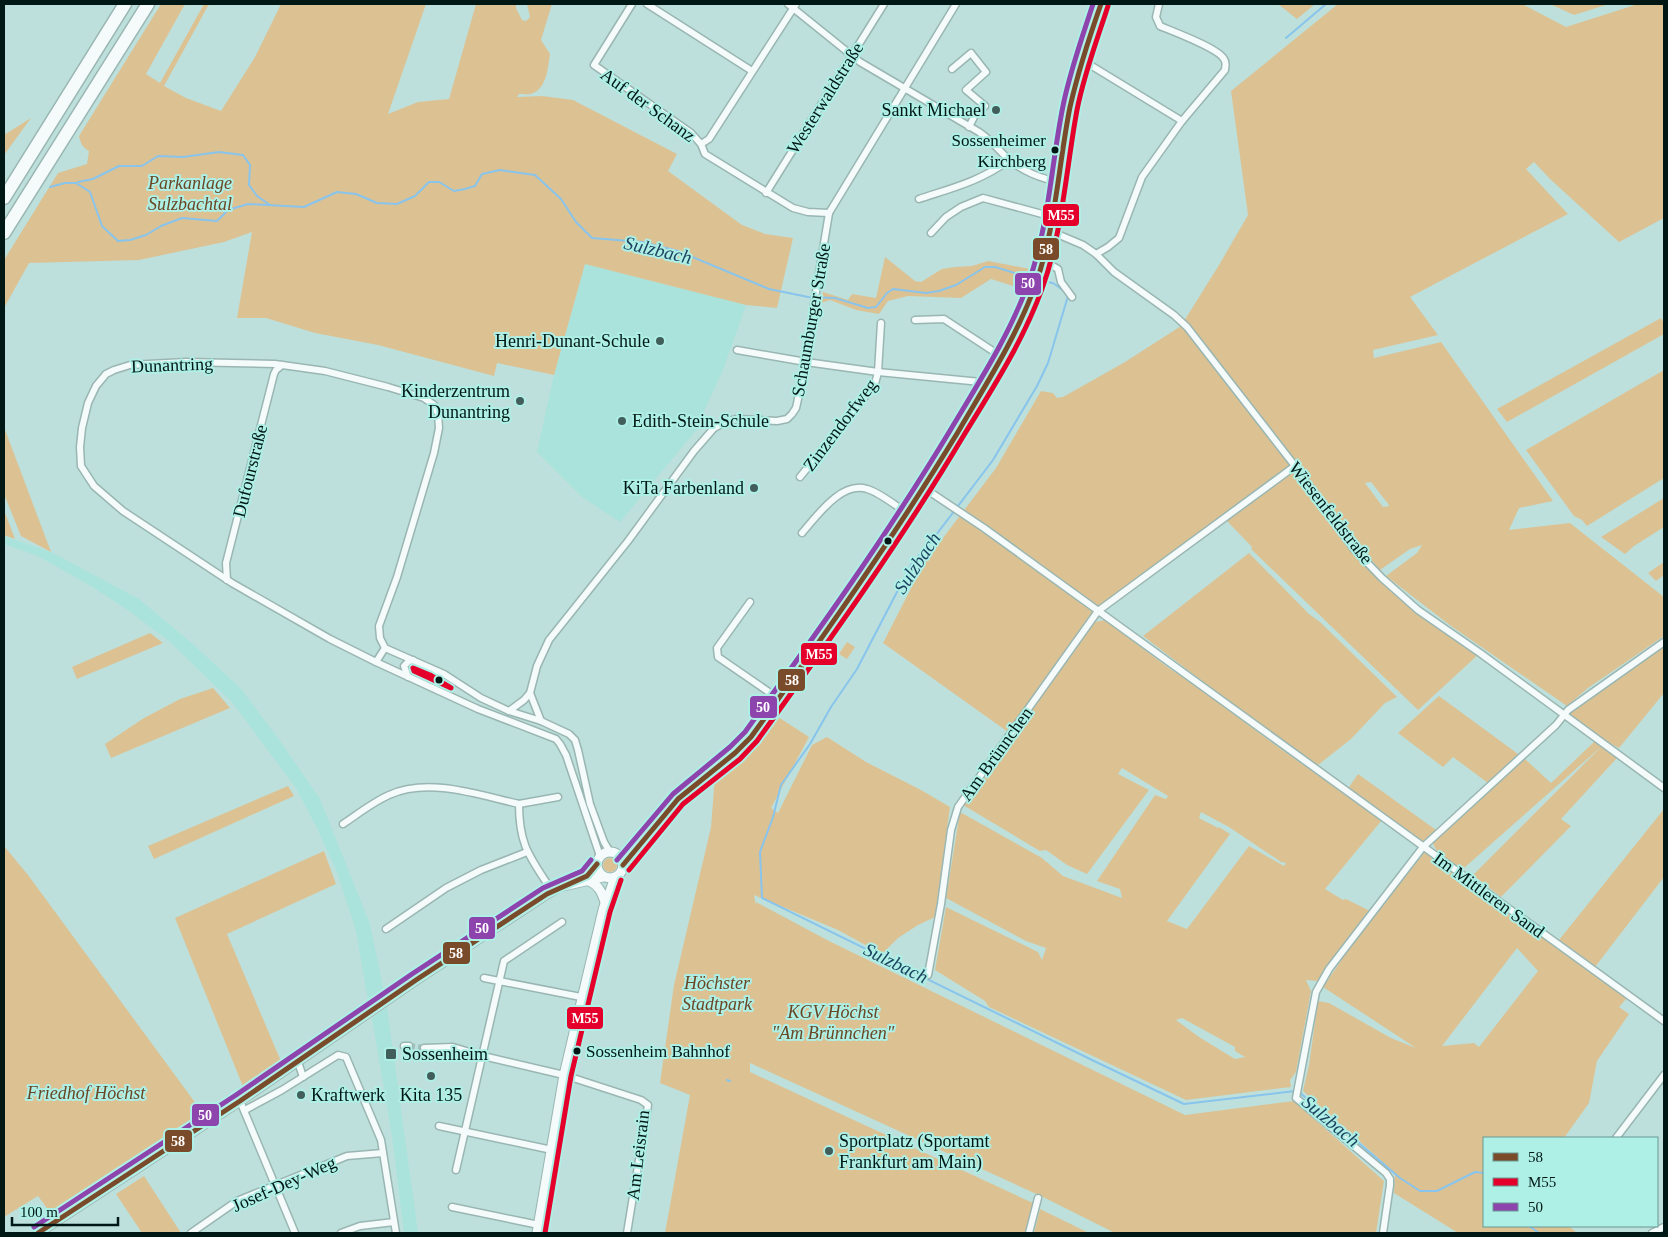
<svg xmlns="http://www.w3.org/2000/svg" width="1668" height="1237" font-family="Georgia,serif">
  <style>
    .built { fill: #aae3dc }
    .green { fill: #dcc293; fill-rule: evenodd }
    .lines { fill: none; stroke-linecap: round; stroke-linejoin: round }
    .stream { stroke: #88c4ec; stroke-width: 2 }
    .street-tunnel { stroke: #a1c2be; stroke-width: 6; stroke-dasharray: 6 3; stroke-linecap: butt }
    .street-casing { stroke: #99b6b2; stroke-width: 9 }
    .secondary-casing { stroke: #99b6b2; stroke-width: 11 }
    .highway-casing { stroke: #99b6b2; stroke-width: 15 }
    .street { stroke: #f5fafa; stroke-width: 6 }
    .secondary { stroke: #f5fafa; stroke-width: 9 }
    .highway { stroke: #f5fafa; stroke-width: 12 }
    .bus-1-casing { stroke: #aeefe6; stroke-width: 9 }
    .bus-2-casing { stroke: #aeefe6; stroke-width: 9 }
    .bus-3-casing { stroke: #aeefe6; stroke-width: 9 }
    .bus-1 { stroke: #7a4b2a; stroke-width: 5 }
    .bus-2 { stroke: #e4002b; stroke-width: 5 }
    .bus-3 { stroke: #8e44ad; stroke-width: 5 }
    .poi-dot { fill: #425e5b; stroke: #aeefe6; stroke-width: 2 }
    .bus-dot { fill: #001815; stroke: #aeefe6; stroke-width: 2 }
    .labels { text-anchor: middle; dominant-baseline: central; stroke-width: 4; stroke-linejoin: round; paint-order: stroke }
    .bus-label { font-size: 17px; fill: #001815; stroke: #aeefe6; text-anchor: end }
    .street-label { font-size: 18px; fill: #001815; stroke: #aeefe6 }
    .poi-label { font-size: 18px; fill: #001815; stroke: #aeefe6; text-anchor: end }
    .park-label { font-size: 18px; font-style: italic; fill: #694724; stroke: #aeefe6 }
    .water-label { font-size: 19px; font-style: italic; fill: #1d4361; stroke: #aeefe6 }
    .line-badge { stroke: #aeefe6; stroke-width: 2 }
    .badge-label { font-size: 14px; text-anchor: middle; font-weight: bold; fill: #fff }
  </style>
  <rect width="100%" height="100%" fill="#bde0dc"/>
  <g class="built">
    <polygon points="585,264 746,305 723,370 703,413 697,429 620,522 582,497 537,452 554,375"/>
    <polygon points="4,536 51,552 139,599 193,644 241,689 280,741 320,799 370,924 385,997 369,1006 356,931 337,872 317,828 296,788 232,702 169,641 129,611 91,586 38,556 4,544"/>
    <polygon points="387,1007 418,1233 404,1233 392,1136 372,1018"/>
  </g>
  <g class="green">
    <path d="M161,4H185L146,74L160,83L204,4H209L164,86L186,98L221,111L255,57L281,4H426L388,114L418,102L449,99L476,4H516V8L522,20L526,21L530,17L527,4H552L541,40L550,54C548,67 547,89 531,94C528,95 522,94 519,94L517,97L542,96L573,100L677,154L668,171L742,225L765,234L793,238L777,308L746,305L585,264L554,375L497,363L494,376L378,345L315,333L266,318H237L252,232L224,242L139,260L29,263L4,308V260L58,173L87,164L89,151C82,147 81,144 79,136Z"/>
    <polygon points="1278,4 1315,4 1297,19"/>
    <path d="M1338,4H1522L1566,27L1638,4H1664V218L1619,242L1550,179L1534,162L1526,169L1568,214L1410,297L1438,335L1373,350L1374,358L1441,342L1553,501L1519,508L1509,530L1570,523L1664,597V636L1588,688L1567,706L1451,626L1386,576L1417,553L1422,545L1410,549L1380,570L1338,522L1297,461L1099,606L1008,732L883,643L924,563L996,468L1041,391L1053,393L1057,398L1063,397L1125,362L1181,326L1219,265L1248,215L1231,91ZM1371,482L1389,505V506L1383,507L1365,483Z"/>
    <polygon points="1550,4 1609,4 1574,15"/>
    <polygon points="31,118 4,155 4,135"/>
    <polygon points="885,257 915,281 921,282 942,269 955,267 972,266 988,261 1035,270 1026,290 991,279 961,298 908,296 888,301 879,314 856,310 830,300 821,303 823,292 848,300 852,294 876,298"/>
    <polygon points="1661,318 1664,323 1664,334 1507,422 1497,409"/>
    <polygon points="1664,370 1664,478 1587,526 1582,520 1574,516 1526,450"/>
    <polygon points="4,427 51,552 21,536 4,494"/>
    <polygon points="1293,470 1315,501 1318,499 1353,548 1418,610 1480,653 1418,710 1251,549 1252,547 1227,521 1229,516"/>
    <polygon points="1664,498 1664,527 1634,546 1625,554 1601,537"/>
    <polygon points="4,510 15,539 4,535"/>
    <polygon points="1249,553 1309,614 1320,622 1397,697 1385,703 1351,739 1318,765 1248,716 1143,636"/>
    <polygon points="1664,562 1664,575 1656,581 1648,573"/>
    <path d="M1105,620L1170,669L1185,678L1285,752L1382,820L1325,889L1343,900L1346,899L1370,911L1317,981L1306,980L1311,991L1296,1072L1290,1080L1291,1087L1186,1100L989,1007L985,1001L935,970L946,907L1038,952L1042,960L1046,948L1026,941L946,898L960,812L1042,858L1063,876L1122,898L1120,889L1097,881L1155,795L1166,799L1168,796L1122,768L1118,774L1149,790L1087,874L1067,865L1046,850L1040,851L963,805L1095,622ZM1201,812L1229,827L1281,862L1286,863L1284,866L1249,846L1187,929L1167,921L1230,834L1219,827L1218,828L1199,818ZM1182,1018L1235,1047V1051L1245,1057L1235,1059L1199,1037L1176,1020Z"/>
    <polygon points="150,633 163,643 77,679 72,667"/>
    <polygon points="847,642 855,647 847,659 839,654"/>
    <polygon points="1664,644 1664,693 1619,748 1594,735 1569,716 1569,712"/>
    <polygon points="213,688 230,708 111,758 105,744 144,718 180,699"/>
    <polygon points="1439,696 1518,754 1488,783 1453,757 1443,767 1398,733"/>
    <polygon points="775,715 809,737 771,808 778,813 812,745 827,737 866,762 921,790 950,807 935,917 918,925 898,938 882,954 838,930 754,895 756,906 756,902 829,941 1185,1115 1294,1101 1384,1181 1376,1233 1115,1233 1043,1197 750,1063 750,1072 1033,1203 1025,1233 665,1233 690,1095 660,1083 674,985 711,827 715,776 750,747"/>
    <path d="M1595,741L1617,758L1561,819L1571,826L1501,897L1473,875L1602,746L1464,868C1452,864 1437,856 1433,843L1485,793L1525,759L1551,783Z"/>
    <polygon points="1358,774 1436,830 1423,844 1347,790"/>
    <polygon points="288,786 294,796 154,859 148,846"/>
    <polygon points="1664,809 1664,877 1595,967 1559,940"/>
    <polygon points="4,846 28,875 205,1116 52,1215 38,1196 4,1217"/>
    <polygon points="324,851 336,884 227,934 283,1066 244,1089 175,918"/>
    <path d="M1425,852L1438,864L1462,878L1478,894L1557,947L1627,998L1619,1007L1629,1014L1597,1061L1589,1103L1564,1138H1484V1226H1569L1577,1233H1458L1394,1193L1395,1173L1303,1091L1309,1065L1318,1001L1329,1003L1391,1038L1416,1048L1323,987L1360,933ZM1517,948L1538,971L1479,1047L1474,1043L1442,1046Z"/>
    <circle cx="610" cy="865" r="7"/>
    <polygon points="144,1176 181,1233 142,1233 116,1194"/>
    <polygon points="1040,1209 1089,1233 1034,1233"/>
  </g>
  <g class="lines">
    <g class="stream">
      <polyline points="1286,38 1326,4"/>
      <polyline points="78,182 93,179 119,166 142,166 158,156 183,157 219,152 243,155 250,165 249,185 257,196 270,205"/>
      <polyline points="50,187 65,183 76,183 90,192 102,226 118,241 130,240 146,235 161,226 182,218 217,221 228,210 248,204 304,207 337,192 356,194 377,203 397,204 415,196 429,182 439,182 454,191 465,189 475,186 482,174 500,170 535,175 561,199 576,222 592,238 642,242 678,251 769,289 808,297 835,298 868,308 876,307 887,293 893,289 926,293 939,291 956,285 985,267 995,267 1034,279"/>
      <polyline points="1041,281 1053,283 1064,291"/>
      <polyline points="1068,296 1048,363 1037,386 993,460 936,535 911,565 857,669 831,707 810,744 781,785 773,817 760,852 762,898 1094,1061 1184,1104 1295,1091"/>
      <polyline points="727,1080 730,1081"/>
      <polyline points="1299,1092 1400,1178 1420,1191 1437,1191 1475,1172 1484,1173"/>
      <polyline points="1529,1226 1539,1233"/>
    </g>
    <polyline class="street-tunnel" points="409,1046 424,1048"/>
    <defs>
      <g id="street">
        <polyline points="632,4 594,65 691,133 701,144 705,154 793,208 808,212 829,213"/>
        <polyline points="647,4 752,71"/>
        <path d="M788,4L860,62L979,132C991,140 998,149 1008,159C1021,170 1042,180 1059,181"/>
        <polyline points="1082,60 1182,121"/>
        <polyline points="952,69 971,53 986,72 966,90 985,106 975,115 969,127"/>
        <polyline points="701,144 709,139 796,4"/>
        <polyline points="766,193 884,4"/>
        <path d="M919,199C952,188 981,181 1009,160"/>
        <polyline points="1050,231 1083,245 1096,254 1114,272 1174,315 1187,327 1295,466 1353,548 1382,578 1418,610 1480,653 1664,788"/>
        <polyline points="931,233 946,217 961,207 983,198 1053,217"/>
        <path d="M1096,254L1108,247L1119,238L1142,177L1182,121L1225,70C1225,66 1227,63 1224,59C1218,48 1174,32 1160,26L1156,17L1159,4"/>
        <polyline points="1044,261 1058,269 1061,282 1072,297"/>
        <polyline points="915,320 944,319 1002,357"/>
        <polyline points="737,350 806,362 878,372 981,382 986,385"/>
        <polyline points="800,477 875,384 878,372 881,323"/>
        <polyline points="924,488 984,528 1664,1021"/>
        <path d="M802,533C817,516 841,481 867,489C879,492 896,506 907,513"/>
        <polyline points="227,580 226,563 274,374 276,370 282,365"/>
        <polyline points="750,602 717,648 718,657 779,699"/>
        <polyline points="376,662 385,648"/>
        <polyline points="408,677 404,666 409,661 413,660"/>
        <polyline points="530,693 541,721"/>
        <polyline points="509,711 524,700 530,693 537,666 549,640 628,541 694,451 714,428 725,422 736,419 777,421 787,419 792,414 796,408 806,362 814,304 829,213 956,4"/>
        <polyline points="519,804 558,797"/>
        <path d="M343,824C358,814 373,802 389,795C429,777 479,795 519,804C519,846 530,857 552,891"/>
        <polyline points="600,856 566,755 560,744 556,739 478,709 376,662 330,639 232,583 123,511 94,486 81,466 80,447 82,428 88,403 96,386 106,374 114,370 130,365 186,362 275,364 325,371 388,387 424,398 434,405 438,414 439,428 434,453 397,577 379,626 380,638 385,648 444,674 481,698 509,711 541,721 569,734 575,740 578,750 590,804 604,842 610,852"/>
        <polyline points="386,929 446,888 481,870 527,852"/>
        <polyline points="928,975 941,904 951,830 958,807 1098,611 1295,466"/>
        <polyline points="484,978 581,997"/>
        <polyline points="404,1046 409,1046"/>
        <polyline points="424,1048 453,1047 483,1056 564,1075 641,1100 648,1105 627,1233"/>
        <polyline points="298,1062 303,1077"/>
        <polyline points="240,1101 295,1233"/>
        <polyline points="245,1110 282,1090 338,1055 346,1057 381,1140 396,1233"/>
        <polyline points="439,1126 552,1150"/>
        <polyline points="1616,1138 1664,1075"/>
        <polyline points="456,1170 504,961 562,922"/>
        <polyline points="452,1207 539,1225"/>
        <polyline points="191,1233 237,1201 347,1156 383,1153"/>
        <polyline points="341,1233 360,1226 394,1222"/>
        <polyline points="1029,1233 1038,1198"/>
        <polyline points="1383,1233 1390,1185 1390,1179 1386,1173 1296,1098 1316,992 1329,969 1423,847 1556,725 1568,710 1664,642"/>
        <polyline points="1652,1233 1664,1227"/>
      </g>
      <g id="secondary">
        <circle cx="610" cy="865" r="13"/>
        <polyline points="623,865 678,799 735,753 751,737 843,609 890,540 924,488 1008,348 1034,289 1044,261 1059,181 1070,108 1082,60 1101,4"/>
        <path d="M589,881C599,885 602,893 605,902"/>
        <polyline points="38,1233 240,1101 416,980 547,894 559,887 603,877"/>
        <path d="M537,1233L564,1075L603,910C606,899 612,890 614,878"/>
      </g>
      <g id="highway">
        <polyline points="4,198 125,4"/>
        <polyline points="4,233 148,4"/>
      </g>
    </defs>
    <use href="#street" class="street-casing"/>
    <use href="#secondary" class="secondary-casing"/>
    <use href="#highway" class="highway-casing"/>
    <use href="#street" class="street"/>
    <use href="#secondary" class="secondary"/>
    <use href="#highway" class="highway"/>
    <defs>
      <g id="bus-1">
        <path d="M623,865L678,799L735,753L751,737C823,637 894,537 958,432C986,384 1016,338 1035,286C1056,228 1058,167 1070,107C1078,72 1089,38 1101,4"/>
        <polyline points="38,1233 240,1101 416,980 547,894 587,876 597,864"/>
      </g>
      <g id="bus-2">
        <polygon points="413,668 430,675 451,688 414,671"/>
        <path d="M629,870L683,804L740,759L757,741C829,641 901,541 964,435C993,388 1023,341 1042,289C1063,231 1066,169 1077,110C1084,74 1097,40 1108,6"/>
        <polyline points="545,1233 571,1076 610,912 621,880"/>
      </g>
      <g id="bus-3">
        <path d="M617,860L673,794L730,747L745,732C817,633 888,534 951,429C979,382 1009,336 1028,284C1049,227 1051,165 1063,106C1070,71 1082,38 1093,4"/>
        <polyline points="34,1227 236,1095 412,974 543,888 582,871 591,860"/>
      </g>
    </defs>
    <use href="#bus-1" class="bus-1-casing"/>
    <use href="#bus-2" class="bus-2-casing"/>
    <use href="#bus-3" class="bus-3-casing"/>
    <use href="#bus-1" class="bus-1"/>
    <use href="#bus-2" class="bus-2"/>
    <use href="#bus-3" class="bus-3"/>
  </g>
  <g class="poi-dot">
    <circle cx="996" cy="110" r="5"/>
    <circle cx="660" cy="341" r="5"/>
    <circle cx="520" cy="401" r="5"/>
    <circle cx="622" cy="421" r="5"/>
    <circle cx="754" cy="488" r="5"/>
    <rect x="385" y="1048" width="12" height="12" rx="2.5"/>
    <circle cx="431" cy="1076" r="5"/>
    <circle cx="301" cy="1095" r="5"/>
    <circle cx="829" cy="1151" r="5"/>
  </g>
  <g class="bus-dot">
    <circle cx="1055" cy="150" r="4.5"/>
    <circle cx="888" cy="541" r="4.5"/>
    <circle cx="439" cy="680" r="4.5"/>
    <circle cx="577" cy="1051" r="4.5"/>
  </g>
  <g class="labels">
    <g class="bus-label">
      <text x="1046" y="140">Sossenheimer<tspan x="1046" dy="21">Kirchberg</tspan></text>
      <text x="586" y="1051" text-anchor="start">Sossenheim Bahnhof</text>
    </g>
    <g class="street-label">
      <text transform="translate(825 98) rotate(-58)">Westerwaldstraße</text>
      <text transform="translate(648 105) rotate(36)">Auf der Schanz</text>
      <text transform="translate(811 320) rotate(-80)">Schaumburger Straße</text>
      <text transform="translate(172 365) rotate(-2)">Dunantring</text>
      <text transform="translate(840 425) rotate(-53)">Zinzendorfweg</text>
      <text transform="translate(250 471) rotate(-76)">Dufourstraße</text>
      <text transform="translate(1331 513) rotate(52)">Wiesenfeldstraße</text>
      <text transform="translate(996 754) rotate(-54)">Am Brünnchen</text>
      <text transform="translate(1489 895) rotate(36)">Im Mittleren Sand</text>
      <text transform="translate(638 1155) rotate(-83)">Am Leisrain</text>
      <text transform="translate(284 1184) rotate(-24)">Josef-Dey-Weg</text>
    </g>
    <g class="poi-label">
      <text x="986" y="110">Sankt Michael</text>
      <text x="650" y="341">Henri-Dunant-Schule</text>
      <text x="510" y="391">Kinderzentrum<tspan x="510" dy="21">Dunantring</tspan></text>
      <text x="632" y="421" text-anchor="start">Edith-Stein-Schule</text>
      <text x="744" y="488">KiTa Farbenland</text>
      <text x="402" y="1054" text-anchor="start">Sossenheim</text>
      <text x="311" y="1095" text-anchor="start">Kraftwerk</text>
      <text x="431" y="1095" text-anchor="middle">Kita 135</text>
      <text x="839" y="1141" text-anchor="start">Sportplatz (Sportamt<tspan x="839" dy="21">Frankfurt am Main)</tspan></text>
    </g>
    <g class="park-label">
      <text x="190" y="183">Parkanlage<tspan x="190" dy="21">Sulzbachtal</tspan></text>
      <text x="717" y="983">Höchster<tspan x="717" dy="21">Stadtpark</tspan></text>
      <text x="833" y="1012">KGV Höchst<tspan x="833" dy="21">"Am Brünnchen"</tspan></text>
      <text x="86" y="1093">Friedhof Höchst</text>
    </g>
    <g class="water-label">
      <text transform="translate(658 250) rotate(13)">Sulzbach</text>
      <text transform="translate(917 563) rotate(-57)">Sulzbach</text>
      <text transform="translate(896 963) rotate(26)">Sulzbach</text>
      <text transform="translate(1331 1121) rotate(40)">Sulzbach</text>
    </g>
  </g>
  <g class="line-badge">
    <rect x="1042" y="203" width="38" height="24" rx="5" fill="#e4002b"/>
    <rect x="1032" y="237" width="28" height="24" rx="5" fill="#7a4b2a"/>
    <rect x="1014" y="272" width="28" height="24" rx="5" fill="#8e44ad"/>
    <rect x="800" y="642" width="38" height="24" rx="5" fill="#e4002b"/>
    <rect x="777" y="668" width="29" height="24" rx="5" fill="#7a4b2a"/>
    <rect x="749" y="695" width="29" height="24" rx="5" fill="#8e44ad"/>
    <rect x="468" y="916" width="28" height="24" rx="5" fill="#8e44ad"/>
    <rect x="442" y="941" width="29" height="24" rx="5" fill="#7a4b2a"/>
    <rect x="566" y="1006" width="38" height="24" rx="5" fill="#e4002b"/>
    <rect x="191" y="1103" width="29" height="24" rx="5" fill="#8e44ad"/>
    <rect x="164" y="1129" width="29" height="24" rx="5" fill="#7a4b2a"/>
  </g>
  <g class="badge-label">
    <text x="1061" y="220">M55</text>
    <text x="1046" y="254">58</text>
    <text x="1028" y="288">50</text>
    <text x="819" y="659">M55</text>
    <text x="792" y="685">58</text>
    <text x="763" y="712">50</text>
    <text x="482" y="933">50</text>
    <text x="456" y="958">58</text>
    <text x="585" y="1023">M55</text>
    <text x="205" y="1120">50</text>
    <text x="178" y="1146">58</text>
  </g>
  <rect width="1668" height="1237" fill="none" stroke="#001815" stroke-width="10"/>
  <rect x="1483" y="1137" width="175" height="90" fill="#aeefe6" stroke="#689992"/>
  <rect x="1493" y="1153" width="25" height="8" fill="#7a4b2a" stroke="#689992"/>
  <text x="1528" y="1162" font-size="15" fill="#001815">58</text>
  <rect x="1493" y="1178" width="25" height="8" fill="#e4002b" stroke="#689992"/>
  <text x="1528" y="1187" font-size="15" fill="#001815">M55</text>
  <rect x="1493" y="1203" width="25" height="8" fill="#8e44ad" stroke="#689992"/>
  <text x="1528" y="1212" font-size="15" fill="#001815">50</text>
  <path d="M12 1217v8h106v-8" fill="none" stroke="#001815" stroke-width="2.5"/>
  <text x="20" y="1217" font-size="15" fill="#001815" stroke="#aeefe6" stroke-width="4" paint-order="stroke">100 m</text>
</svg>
